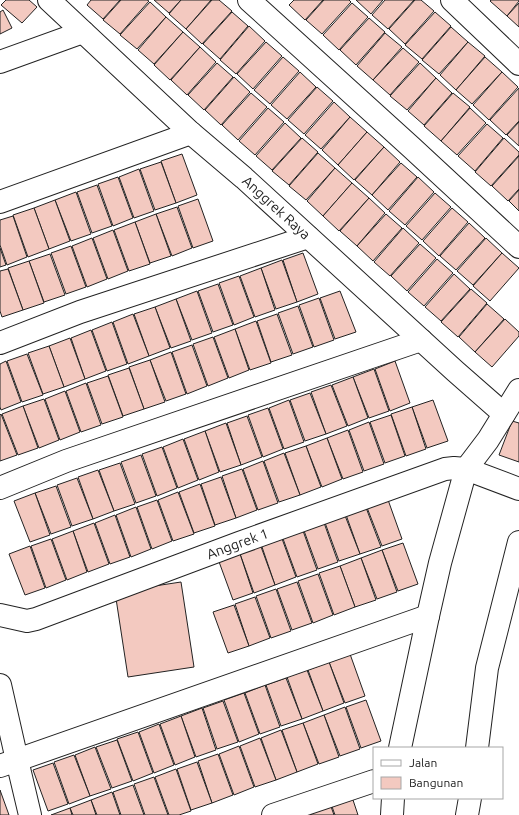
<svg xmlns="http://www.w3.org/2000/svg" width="519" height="815" font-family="Ubuntu,sans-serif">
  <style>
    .building { fill: #f3c9c0; stroke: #222 }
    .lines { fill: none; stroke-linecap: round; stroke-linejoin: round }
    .minor-casing { stroke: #222; stroke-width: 24 }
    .minor { stroke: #fff; stroke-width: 22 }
    .labels { text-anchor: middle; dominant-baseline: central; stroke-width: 3; stroke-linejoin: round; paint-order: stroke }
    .street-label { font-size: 14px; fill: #222; stroke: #fff }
  </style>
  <rect width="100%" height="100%" fill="#fff"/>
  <g class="building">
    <polygon points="6,0 29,0 37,7 22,23 1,5"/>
    <polygon points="91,0 120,0 103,19 87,5"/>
    <polygon points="121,0 147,0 149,1 120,34 103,20"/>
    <polygon points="154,0 181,0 169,13"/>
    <polygon points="181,0 211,0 186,29 169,14"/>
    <polygon points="212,0 219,0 232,11 202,44 186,29"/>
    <polygon points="294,0 323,0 305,20 289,5"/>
    <polygon points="324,0 349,0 351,2 322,34 306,20"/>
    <polygon points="356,0 383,0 371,14"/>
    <polygon points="385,0 414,0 388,29 372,15"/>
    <polygon points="415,0 421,0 434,11 405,44 389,29"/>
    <polygon points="491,0 519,0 519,1 507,16 490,1"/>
    <polygon points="150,2 166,17 137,49 120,35"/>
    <polygon points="352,3 368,17 339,50 323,35"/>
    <polygon points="519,3 519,27 507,16"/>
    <polygon points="3,10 12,28 0,34 0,12"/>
    <polygon points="232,12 248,26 220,59 203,44"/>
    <polygon points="435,12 451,26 422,59 405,45"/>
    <polygon points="166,17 183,32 154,64 138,50"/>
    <polygon points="369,18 385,32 356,65 340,50"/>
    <polygon points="249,26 265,41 236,74 220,60"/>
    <polygon points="451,27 468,42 439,74 422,60"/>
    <polygon points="183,32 200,47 170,80 154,65"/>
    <polygon points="385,33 402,47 373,80 357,66"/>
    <polygon points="266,42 282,56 253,89 237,74"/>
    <polygon points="468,42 485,56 456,90 440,75"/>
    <polygon points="200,47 216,62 187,95 171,80"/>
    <polygon points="403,48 419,62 390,95 373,80"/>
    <polygon points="283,57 299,71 270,104 254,90"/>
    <polygon points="485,57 502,72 472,104 456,90"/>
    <polygon points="217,63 233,77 204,110 188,95"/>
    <polygon points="420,63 436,78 407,110 390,96"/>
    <polygon points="300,72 316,87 287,119 271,105"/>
    <polygon points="502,72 518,87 489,120 473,105"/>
    <polygon points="234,77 250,92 221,125 205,110"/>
    <polygon points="436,78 452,93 424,125 408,111"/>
    <polygon points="317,87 333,101 304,134 288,120"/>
    <polygon points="519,88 519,121 506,135 490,120"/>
    <polygon points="251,93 267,107 238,140 222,125"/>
    <polygon points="453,93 470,107 441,141 424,126"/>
    <polygon points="334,102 350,117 321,149 305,135"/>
    <polygon points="268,108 284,122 255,155 239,141"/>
    <polygon points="470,108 486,123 457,155 441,141"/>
    <polygon points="350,117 367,132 338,165 322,150"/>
    <polygon points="519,122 519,146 507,135"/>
    <polygon points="285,123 301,138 272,170 256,156"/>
    <polygon points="487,124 503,138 475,171 458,156"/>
    <polygon points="367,132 384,147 354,180 338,165"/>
    <polygon points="302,138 318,152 289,185 272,171"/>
    <polygon points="504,138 519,152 519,155 491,186 475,172"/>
    <polygon points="384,147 400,162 372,195 355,180"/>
    <polygon points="318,153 335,168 306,200 289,186"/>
    <polygon points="182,154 197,195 176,203 161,161"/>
    <polygon points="519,156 519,189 508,201 492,186"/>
    <polygon points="161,162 176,203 155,210 140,169"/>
    <polygon points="401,163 417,177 388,210 372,195"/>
    <polygon points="335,168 352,183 323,216 307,201"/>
    <polygon points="139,169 154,211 134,218 119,177"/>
    <polygon points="118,177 133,218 113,226 98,184"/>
    <polygon points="418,177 434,192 405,225 389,211"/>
    <polygon points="352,183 369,198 339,231 323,216"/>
    <polygon points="97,185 112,226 92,233 77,192"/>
    <polygon points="519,190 519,211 509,201"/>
    <polygon points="76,192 91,234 71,241 55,200"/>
    <polygon points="435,193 451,207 422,240 406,226"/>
    <polygon points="369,198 385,213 357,246 340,231"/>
    <polygon points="198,199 213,241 193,248 178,206"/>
    <polygon points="55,200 70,241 49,249 34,208"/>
    <polygon points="177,207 192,248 172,256 156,214"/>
    <polygon points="34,208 49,249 28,257 13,215"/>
    <polygon points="452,208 468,222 439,256 423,241"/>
    <polygon points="156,214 171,256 150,263 135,222"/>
    <polygon points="386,214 402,228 373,261 357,246"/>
    <polygon points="13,216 27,257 7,265 0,245 0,220"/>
    <polygon points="135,222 150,264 129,271 114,230"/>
    <polygon points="469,223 485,238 456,270 440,256"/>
    <polygon points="403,228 419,243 390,276 374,262"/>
    <polygon points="113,230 128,271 108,279 93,238"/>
    <polygon points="92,238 107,279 87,287 72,246"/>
    <polygon points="486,238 502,253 473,285 457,271"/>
    <polygon points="420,244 436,258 407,291 391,276"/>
    <polygon points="71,246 86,287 66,294 51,253"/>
    <polygon points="0,248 6,265 0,267"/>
    <polygon points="303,253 318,294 297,302 283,260"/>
    <polygon points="502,253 519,268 490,301 473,286"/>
    <polygon points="50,254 65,295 44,302 29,261"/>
    <polygon points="437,259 453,273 424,306 408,292"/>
    <polygon points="282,260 297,302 276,309 261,268"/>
    <polygon points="29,261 44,303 23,310 8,268"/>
    <polygon points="261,268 275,310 255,317 240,276"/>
    <polygon points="8,269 23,310 2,317 0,311 0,271"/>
    <polygon points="454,274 470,289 441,321 425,307"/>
    <polygon points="239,276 254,317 234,325 219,283"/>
    <polygon points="218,284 233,325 213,332 198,291"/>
    <polygon points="471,289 487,303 458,337 441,322"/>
    <polygon points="197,291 212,333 192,340 176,299"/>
    <polygon points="340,291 356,332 335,339 320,298"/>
    <polygon points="319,298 334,340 314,347 299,305"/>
    <polygon points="176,299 191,341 171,348 155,307"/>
    <polygon points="487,304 504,319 475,352 459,337"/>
    <polygon points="298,306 313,347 293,354 278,313"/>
    <polygon points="155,307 170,348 149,356 134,314"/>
    <polygon points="133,314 149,356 128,364 113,322"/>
    <polygon points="277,314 292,355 271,362 257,321"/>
    <polygon points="505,319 519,332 519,336 492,367 475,352"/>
    <polygon points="256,321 271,363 250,370 235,329"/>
    <polygon points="112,322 127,364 107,371 92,330"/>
    <polygon points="235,329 249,370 229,378 214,337"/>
    <polygon points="91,330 106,371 85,379 71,338"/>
    <polygon points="213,337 228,378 208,386 193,344"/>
    <polygon points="70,338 85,379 64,387 49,346"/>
    <polygon points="192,345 207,386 187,394 172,352"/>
    <polygon points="49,346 64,387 43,394 28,353"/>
    <polygon points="171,352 186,394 166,401 150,360"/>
    <polygon points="27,354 43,395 22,402 7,361"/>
    <polygon points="150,360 165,402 144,409 129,367"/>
    <polygon points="6,361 21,402 1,410 0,407 0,364"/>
    <polygon points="395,361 410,403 390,411 375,369"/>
    <polygon points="129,368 144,409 123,416 108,375"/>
    <polygon points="374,369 389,411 369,418 353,377"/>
    <polygon points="108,376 123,417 102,424 87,383"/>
    <polygon points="353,377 368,418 348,426 332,385"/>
    <polygon points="86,383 101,425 81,432 66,391"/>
    <polygon points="331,385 347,426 326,434 311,392"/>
    <polygon points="65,391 80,432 60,440 45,399"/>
    <polygon points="310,393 326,434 305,441 290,400"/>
    <polygon points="44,399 59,440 39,448 23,406"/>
    <polygon points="289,400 304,442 284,449 269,408"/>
    <polygon points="433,400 448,441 427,448 412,407"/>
    <polygon points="23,406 38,448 18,455 2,414"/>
    <polygon points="412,407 426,449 406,456 391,414"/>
    <polygon points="268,408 283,449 263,457 248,415"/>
    <polygon points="1,414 17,455 0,461 0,415"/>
    <polygon points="391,415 405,456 385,463 370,422"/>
    <polygon points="247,416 262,457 241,465 227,423"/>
    <polygon points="512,421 519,423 519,462 499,455"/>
    <polygon points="369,422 384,464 364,471 349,430"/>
    <polygon points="226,423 241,465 220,472 205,431"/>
    <polygon points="348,430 363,472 343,479 327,438"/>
    <polygon points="205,431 219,472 199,480 184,439"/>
    <polygon points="327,438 342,479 322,487 306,446"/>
    <polygon points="183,439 198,480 178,488 163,447"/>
    <polygon points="306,446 321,487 300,495 285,453"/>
    <polygon points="162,447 177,488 157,496 142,454"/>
    <polygon points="284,453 300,495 279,502 264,461"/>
    <polygon points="141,455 156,496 136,503 121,462"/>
    <polygon points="263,461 278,503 258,510 243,469"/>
    <polygon points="120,463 135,504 114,511 99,470"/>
    <polygon points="242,469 257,510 236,518 222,476"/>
    <polygon points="98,470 114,511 93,519 78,477"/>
    <polygon points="221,477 236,518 215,525 201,484"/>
    <polygon points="77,478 93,519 72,526 57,485"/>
    <polygon points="200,484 215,526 194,533 179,492"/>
    <polygon points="56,486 71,527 51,534 35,493"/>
    <polygon points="178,492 194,534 173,541 158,500"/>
    <polygon points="35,493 50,535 30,542 14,501"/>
    <polygon points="387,497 402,539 382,546 366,505"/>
    <polygon points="157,500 172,541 152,549 137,507"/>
    <polygon points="365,505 381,547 360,554 345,512"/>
    <polygon points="136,507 151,549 131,557 116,515"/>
    <polygon points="344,513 360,554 339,561 324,520"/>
    <polygon points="115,515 130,557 110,564 95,523"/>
    <polygon points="323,520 338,562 318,569 303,528"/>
    <polygon points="94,523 109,564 88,572 73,531"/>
    <polygon points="302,528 317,570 297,577 282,536"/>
    <polygon points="73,531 87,572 67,580 52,539"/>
    <polygon points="281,536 296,577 275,585 261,544"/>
    <polygon points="51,539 66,580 46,588 31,546"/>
    <polygon points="403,543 418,584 398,591 382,550"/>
    <polygon points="260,544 275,585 254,593 239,551"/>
    <polygon points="30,546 45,588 25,595 9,554"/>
    <polygon points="382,550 397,592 377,599 361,558"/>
    <polygon points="239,551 253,593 233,600 218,559"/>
    <polygon points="361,558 376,600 355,607 340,566"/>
    <polygon points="340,566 355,607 334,615 319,573"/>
    <polygon points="318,574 333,615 313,623 298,581"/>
    <polygon points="181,582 194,667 128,677 115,592"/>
    <polygon points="297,582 312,623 292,630 277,589"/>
    <polygon points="276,589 291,631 271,638 256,596"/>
    <polygon points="255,597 270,638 249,646 235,604"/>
    <polygon points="234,605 249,646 228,653 213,612"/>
    <polygon points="350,654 365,696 345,703 329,662"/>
    <polygon points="329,662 344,703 323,711 308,670"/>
    <polygon points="307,670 323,711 302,719 287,677"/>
    <polygon points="286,678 302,719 281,726 266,685"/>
    <polygon points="265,685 280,727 260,734 245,693"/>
    <polygon points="244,693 259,734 239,742 224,700"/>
    <polygon points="366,700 381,741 361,748 346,707"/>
    <polygon points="223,701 238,742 217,749 203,708"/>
    <polygon points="345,707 360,749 340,756 324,715"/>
    <polygon points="202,708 216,750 196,757 181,716"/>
    <polygon points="324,715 339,757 319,764 303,723"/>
    <polygon points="181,716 195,757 175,765 160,724"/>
    <polygon points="303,723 318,764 297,772 282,730"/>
    <polygon points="159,724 174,765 154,773 139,732"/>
    <polygon points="281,730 297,772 276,780 261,738"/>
    <polygon points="138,732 153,773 133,781 117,739"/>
    <polygon points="260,738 276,780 255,787 240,746"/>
    <polygon points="117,740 132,781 112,788 96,747"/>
    <polygon points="239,746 254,787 234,795 219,754"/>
    <polygon points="95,747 111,789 90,796 75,755"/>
    <polygon points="218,754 233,795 212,803 198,761"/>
    <polygon points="74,755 90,796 69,804 54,762"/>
    <polygon points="197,762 212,803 191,810 177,769"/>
    <polygon points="53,763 68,804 48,811 33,770"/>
    <polygon points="176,769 191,811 179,815 169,815 155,777"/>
    <polygon points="154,777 168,815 145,815 134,784"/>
    <polygon points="133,785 144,815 121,815 113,792"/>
    <polygon points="0,790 9,815 0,815"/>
    <polygon points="112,792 120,815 97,815 91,800"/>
    <polygon points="351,794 358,815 335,815 330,801"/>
    <polygon points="91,800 96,815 73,815 70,808"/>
    <polygon points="329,801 334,815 311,815 309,809"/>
    <polygon points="70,808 72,815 51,815"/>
  </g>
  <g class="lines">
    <defs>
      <g id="minor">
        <path id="s1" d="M49,0L191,133L244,178L455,371L504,414"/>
        <polyline points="249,0 411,147 519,247"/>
        <polyline points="452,0 519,64"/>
        <polyline points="0,62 83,32"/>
        <polyline points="0,202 191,133"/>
        <polyline points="0,343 80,312 308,237"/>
        <polyline points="0,488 66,461 421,340"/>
        <path id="s2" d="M0,615L27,621L36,619L239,543L445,469L454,468L466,469L519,489"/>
        <polyline points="0,685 17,760 30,815"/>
        <polyline points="400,748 428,616 440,563 466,469 488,440 519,390"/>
        <polyline points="477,748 487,668 519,542"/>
        <polyline points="0,766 428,616"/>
        <polyline points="273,815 374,781"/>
        <polyline points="392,815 393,798"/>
        <polyline points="467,815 470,798"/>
      </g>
    </defs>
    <use href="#minor" class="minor-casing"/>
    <use href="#minor" class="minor"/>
  </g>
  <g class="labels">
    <g class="street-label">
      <text stroke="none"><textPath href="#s1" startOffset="308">Anggrek Raya</textPath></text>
      <text stroke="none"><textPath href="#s2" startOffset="252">Anggrek 1</textPath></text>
    </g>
  </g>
  <rect x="373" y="747" width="130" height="52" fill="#ffffff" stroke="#a7a7a7"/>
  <rect x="381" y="760" width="20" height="6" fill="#ffffff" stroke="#a7a7a7"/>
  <text x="409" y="767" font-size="12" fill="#222222">Jalan</text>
  <rect x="381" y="777" width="20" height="12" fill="#f3c9c0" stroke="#a7a7a7"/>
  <text x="409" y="787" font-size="12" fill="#222222">Bangunan</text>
</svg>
